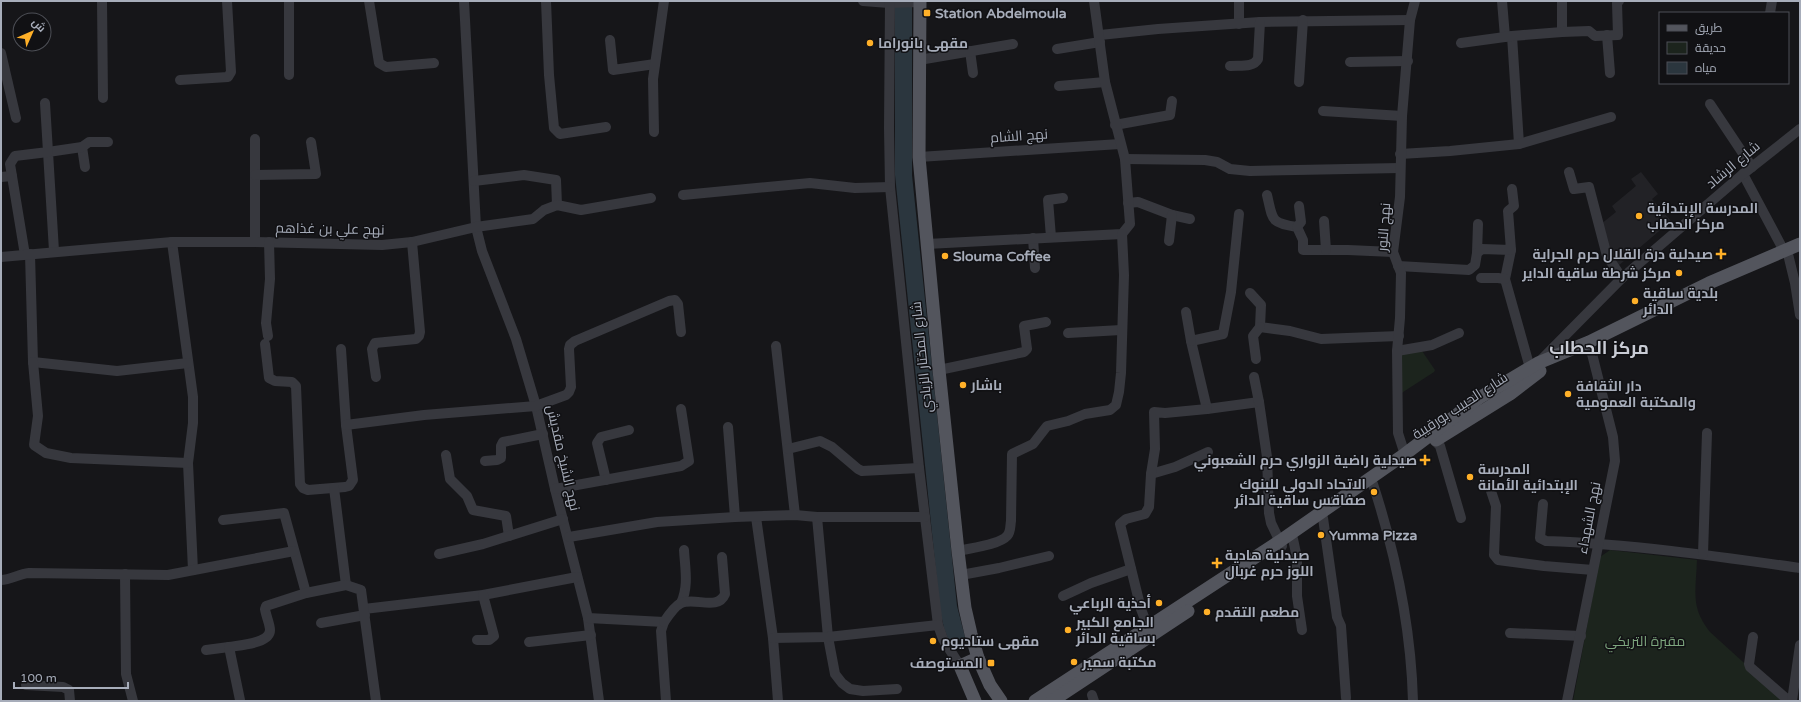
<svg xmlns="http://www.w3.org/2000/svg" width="1801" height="702" font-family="'Varela Round',Cairo,sans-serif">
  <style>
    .built { fill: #222226 }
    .green { fill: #1c241d }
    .water { fill: #2b363e }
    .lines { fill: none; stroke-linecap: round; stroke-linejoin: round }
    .minor { stroke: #37383e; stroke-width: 10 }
    .major { stroke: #53555d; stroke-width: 13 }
    .poi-dot { fill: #ffb028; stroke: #111114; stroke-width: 1.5 }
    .labels { text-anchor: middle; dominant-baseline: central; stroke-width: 3; stroke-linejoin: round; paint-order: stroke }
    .poi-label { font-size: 14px; font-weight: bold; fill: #a7adba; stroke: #111114; text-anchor: start }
    .street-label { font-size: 14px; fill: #a7adba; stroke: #111114 }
    .park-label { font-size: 14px; fill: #7da67e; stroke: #111114 }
    .district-label { font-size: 18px; font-weight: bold; fill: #c9ccd5; stroke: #111114 }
  </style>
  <rect width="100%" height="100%" fill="#161619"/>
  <polygon class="built" points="1641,172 1658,194 1652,199 1671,221 1618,266 1612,260 1601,224 1616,212 1612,206 1636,186 1631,179"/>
  <g class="green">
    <polygon points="1422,351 1435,370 1434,372 1400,394 1401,354"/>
    <path d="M1610,550L1697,560C1696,591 1690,607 1710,632L1786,701H1573L1600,557Z"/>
  </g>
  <polygon class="water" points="895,1 912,1 912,175 957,606 965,637 950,644 944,628 940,610 895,175"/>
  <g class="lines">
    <g class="minor">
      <polyline points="102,1 103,98"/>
      <polyline points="289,1 289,75"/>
      <polyline points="369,1 379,63 386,67 434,63"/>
      <polyline points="464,1 476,227 482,251 516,339 536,406 555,489 588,618 599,701"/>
      <polyline points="546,1 549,75 554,128 560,134 606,127"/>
      <polyline points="863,1 889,3 920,2"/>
      <polyline points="890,1 889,128 890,187 919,468 938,625 943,639 960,666"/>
      <polyline points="1502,1 1505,37"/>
      <polyline points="1562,1 1562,32"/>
      <polyline points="1770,13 1772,1"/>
      <polyline points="1239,24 1239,1"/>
      <polyline points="1100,35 1158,29 1260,22 1410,20"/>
      <polyline points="1607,35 1610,73"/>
      <polyline points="1512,36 1519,144"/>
      <polyline points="610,40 613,70 655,64"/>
      <polyline points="1461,43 1512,36 1562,32 1589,31 1595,36 1618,35 1617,3 1619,1"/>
      <polyline points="1057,49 1100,42"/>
      <polyline points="970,51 973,73"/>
      <polyline points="1,53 16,118"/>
      <polyline points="919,60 1013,44"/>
      <polyline points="1350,62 1408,61"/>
      <path d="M1230,66C1240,65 1253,68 1258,59L1260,22"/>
      <polyline points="180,80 228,77 231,72 227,1"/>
      <polyline points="1299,82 1303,20"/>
      <polyline points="1059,86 1105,82"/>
      <polyline points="1710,104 1752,167"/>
      <polyline points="1323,111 1402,116"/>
      <polyline points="1115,125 1170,115 1172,101"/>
      <polyline points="654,132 653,79 664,1"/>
      <polyline points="255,139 255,242"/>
      <polyline points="82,147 85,167"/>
      <polyline points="1400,154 1450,151 1519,144 1611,117"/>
      <polyline points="919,157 1120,144"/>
      <polyline points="1125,159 1205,160 1217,162 1230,169 1250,171 1400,168"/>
      <polyline points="1569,172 1574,189 1589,187 1607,256 1622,278"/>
      <polyline points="1743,174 1784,251"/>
      <polyline points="255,175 316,174 311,142"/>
      <polyline points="1,177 12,176"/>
      <polyline points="474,181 524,175 556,180 557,205"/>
      <polyline points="683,195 810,183 855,188 890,187"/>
      <path d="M1267,195C1273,220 1270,223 1297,227L1303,240V250H1348L1393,252"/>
      <polyline points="1128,203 1138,202 1172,215 1190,219"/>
      <polyline points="1239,214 1231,292 1223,334 1191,341 1207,409 1259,402 1267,457 1269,513 1271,523 1282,546"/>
      <polyline points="1324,221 1326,250"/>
      <polyline points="1297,227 1301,222 1299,206"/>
      <polyline points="1051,237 1048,200 1063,198"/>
      <polyline points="1033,238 1035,268"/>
      <polyline points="1169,241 1172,215"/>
      <polyline points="172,242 193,397 193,423 188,463 193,570"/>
      <polyline points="927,244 1122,234 1130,224 1125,159 1105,82 1094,1"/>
      <polyline points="1511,250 1505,279 1530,368"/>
      <polyline points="1787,250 1795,283 1800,315"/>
      <polyline points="54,251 48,152 82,147 89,142 108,142"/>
      <polyline points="1477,253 1478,224"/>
      <polyline points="30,254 33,362 117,371 188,363"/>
      <polyline points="25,255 10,164 15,156 48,152 45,103"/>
      <polyline points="1,257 172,242 255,242 382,245 412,242 476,227 533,219 544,210 557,205 581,210 651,198"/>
      <polyline points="1398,266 1469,270 1475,265 1477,253 1482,249 1511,250 1508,211 1514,206 1512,189"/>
      <polyline points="1481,278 1498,278 1505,279"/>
      <polyline points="1250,293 1261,305 1260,327 1290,331 1321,339 1399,336"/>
      <polyline points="1186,312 1191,341"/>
      <polyline points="1068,333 1121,330"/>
      <polyline points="268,336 266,323 270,279 269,242"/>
      <polyline points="265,344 269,378 275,381 292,382 296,386 300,484 303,488 308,490 345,487 349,486 353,480 346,425 341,349"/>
      <polyline points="776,346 795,515"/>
      <polyline points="1397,351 1432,345 1459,333"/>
      <polyline points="1256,359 1253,336 1260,327"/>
      <polyline points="1540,361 1622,278 1743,174 1800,129"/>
      <polyline points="33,362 38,416 34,445 46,453 71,458 188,463"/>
      <polyline points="939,370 1024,352 1027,349 1024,326 1046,322"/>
      <polyline points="376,377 372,349 375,343 416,339 419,336 420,332 412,242"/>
      <polyline points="1254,377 1259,402"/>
      <polyline points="346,425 424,415 536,406 566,395 569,392 571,387 569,349 570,345 575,341 669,301 675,300 678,304 681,332"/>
      <polyline points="728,427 735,517"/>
      <polyline points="1435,441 1440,446 1461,518"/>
      <polyline points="788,449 820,441 832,447 858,469 862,471 919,468"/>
      <polyline points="446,455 450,479 467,496 473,510 506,516 509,536"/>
      <polyline points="485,461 497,460 501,458 501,446 503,442 543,434"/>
      <polyline points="1407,461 1398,433 1397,351 1400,318 1401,273 1393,252 1400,197 1402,116 1410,20 1415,1"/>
      <polyline points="1151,474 1175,467 1208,452"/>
      <polyline points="606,480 597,443 601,437 629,430"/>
      <path d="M1373,484C1396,555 1411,627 1413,701"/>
      <polyline points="334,488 346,585"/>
      <polyline points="555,489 681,466 689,461 681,409"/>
      <polyline points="1491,491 1496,506 1494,555 1498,560 1544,566 1593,570"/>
      <path d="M1543,504L1540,538L1546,541C1631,544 1715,556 1800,568"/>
      <polyline points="756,517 773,638 778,701"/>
      <polyline points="817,517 828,637 835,674 842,683 850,689 863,691 897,689"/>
      <polyline points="1323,518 1337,617 1341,626 1346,698"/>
      <polyline points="223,520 284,513 306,593"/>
      <polyline points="569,537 657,522 735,517 795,515 817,517 925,517"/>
      <polyline points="1293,539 1297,558 1297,596 1302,630"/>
      <path d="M958,551C970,548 999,545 1007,536C1011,532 1010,526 1011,521L1012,454L1033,444L1047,426L1068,421L1085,414L1110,410L1116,405L1119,392L1121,373L1124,275L1122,234"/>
      <polyline points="439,554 483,544 563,519"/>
      <polyline points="1703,554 1707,433"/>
      <polyline points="125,574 126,674 133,701"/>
      <polyline points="961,575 999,568 1049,556"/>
      <path d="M1,580C11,580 18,574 29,573L168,575L294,551"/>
      <polyline points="1063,596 1091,583 1131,569"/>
      <path d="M681,603C689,586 685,568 684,550"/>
      <polyline points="364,609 483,595 577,577"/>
      <polyline points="588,618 664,622 661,631 666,701"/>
      <path d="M664,622C668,616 675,606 681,603C695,597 718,611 725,594L722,557"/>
      <polyline points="321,623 365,615"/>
      <polyline points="1150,633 1141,609 1120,524 1126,519 1145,514 1149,507 1151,474 1155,449 1154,412 1165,413 1207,409"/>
      <polyline points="1510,633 1581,636"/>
      <polyline points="1753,637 1749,664 1750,667 1789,701"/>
      <polyline points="773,638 828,637 938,625"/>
      <polyline points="477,640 489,640 494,636 483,595"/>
      <polyline points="529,642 591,635"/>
      <polyline points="206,650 229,647"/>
      <polyline points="26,685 63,687 69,690 70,701"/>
      <polyline points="1092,695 1094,701"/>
      <path d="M240,700L229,647C239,645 270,644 270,630C270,624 266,616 265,609L266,606L306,593L346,585L361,590L376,701"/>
      <polyline points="1567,701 1615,461 1613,437 1589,342"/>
      <polyline points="1792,701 1800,645"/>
    </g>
    <g class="major">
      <polyline points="920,1 919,157 939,370 958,551 965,608 971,634 978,658 990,685 1001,701"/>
      <polyline points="1436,440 1510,394 1540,371"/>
      <polyline points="975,701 960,666 978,658"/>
      <polyline points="1035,701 1280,541 1405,454 1479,398 1538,363 1589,342 1709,283 1800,244"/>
      <polyline points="1052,701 1188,611"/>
    </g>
  </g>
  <g class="poi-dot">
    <rect x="923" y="9" width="8" height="8" rx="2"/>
    <circle cx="870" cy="43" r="4"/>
    <circle cx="1639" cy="216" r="4"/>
    <path d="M1719 248h4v4h4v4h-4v4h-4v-4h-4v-4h4z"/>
    <circle cx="945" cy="256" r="4"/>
    <circle cx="1679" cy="273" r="4"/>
    <circle cx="1635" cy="301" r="4"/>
    <circle cx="963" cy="385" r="4"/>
    <circle cx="1568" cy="394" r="4"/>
    <path d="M1423 454h4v4h4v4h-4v4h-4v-4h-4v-4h4z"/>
    <circle cx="1470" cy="477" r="4"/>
    <circle cx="1374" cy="492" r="4"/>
    <circle cx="1321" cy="535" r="4"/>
    <path d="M1215 557h4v4h4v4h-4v4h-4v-4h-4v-4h4z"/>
    <circle cx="1159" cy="603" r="4"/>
    <circle cx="1207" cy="612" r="4"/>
    <circle cx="1068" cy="630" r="4"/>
    <circle cx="933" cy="641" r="4"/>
    <circle cx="1074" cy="662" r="4"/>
    <rect x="987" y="659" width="8" height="8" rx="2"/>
  </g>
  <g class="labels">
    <g class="poi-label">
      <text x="935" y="13">Station Abdelmoula</text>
      <text x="878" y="43">مقهى بانوراما</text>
      <text x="1647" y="208">المدرسة الإبتدائية<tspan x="1647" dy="16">مركز الحطاب</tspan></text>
      <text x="1713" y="254" text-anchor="end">صيدلية درة القلال حرم الجراية</text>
      <text x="953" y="256">Slouma Coffee</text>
      <text x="1671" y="273" text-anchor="end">مركز شرطة ساقية الداير</text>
      <text x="1643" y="293">بلدية ساقية<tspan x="1643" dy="16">الدائر</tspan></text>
      <text x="971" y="385">باشار</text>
      <text x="1576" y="386">دار الثقافة<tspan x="1576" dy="16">والمكتبة العمومية</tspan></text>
      <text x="1417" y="460" text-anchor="end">صيدلية راضية الزواري حرم الشعبوني</text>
      <text x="1478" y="469">المدرسة<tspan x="1478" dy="16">الإبتدائية الأمانة</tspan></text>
      <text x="1366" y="484" text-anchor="end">الاتحاد الدولي للبنوك<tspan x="1366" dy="16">صفاقس ساقية الدائر</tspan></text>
      <text x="1329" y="535">Yumma Pizza</text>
      <text x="1225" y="555">صيدلية هادية<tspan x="1225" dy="16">اللوز حرم غربال</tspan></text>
      <text x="1151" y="603" text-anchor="end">أحذية الرباعي</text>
      <text x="1215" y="612">مطعم التقدم</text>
      <text x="1076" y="622">الجامع الكبير<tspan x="1076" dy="16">بساقية الدائر</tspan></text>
      <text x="941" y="641">مقهى ستاديوم</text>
      <text x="1082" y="662">مكتبة سمير</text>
      <text x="983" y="663" text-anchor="end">المستوصف</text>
    </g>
    <g class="street-label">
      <text transform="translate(1019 136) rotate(-4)">نهج الشام</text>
      <text transform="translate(1733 165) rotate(-40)">شارع الرشاد</text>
      <text transform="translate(1384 227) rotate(-86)">نهج النور</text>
      <text transform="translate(330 229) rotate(1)">نهج علي بن غذاهم</text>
      <text transform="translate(922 357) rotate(-96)">شارع المختار الزيادي</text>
      <text transform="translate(1460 406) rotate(-33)">شارع الحبيب بورقيبة</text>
      <text transform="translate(563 458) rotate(77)">نهج الشيخ مقديش</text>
      <text transform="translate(1589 518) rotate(-79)">نهج الشهداء</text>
    </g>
    <g class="park-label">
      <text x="1645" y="641">مقبرة التريكي</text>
    </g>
    <g class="district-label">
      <text x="1599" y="348">مركز الحطاب</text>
    </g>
  </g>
  <rect width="1801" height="702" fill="none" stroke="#a7adba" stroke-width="4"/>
  <rect x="1659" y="12" width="130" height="72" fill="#111114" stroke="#4d4f56"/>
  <rect x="1667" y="25" width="20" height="6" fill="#53555d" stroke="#4d4f56"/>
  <text x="1695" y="32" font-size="12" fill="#a7adba">طريق</text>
  <rect x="1667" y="42" width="20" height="12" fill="#1c241d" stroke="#4d4f56"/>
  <text x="1695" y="52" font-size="12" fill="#a7adba">حديقة</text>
  <rect x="1667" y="62" width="20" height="12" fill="#2b363e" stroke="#4d4f56"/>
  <text x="1695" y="72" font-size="12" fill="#a7adba">مياه</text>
  <g transform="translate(32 32) rotate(45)"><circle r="19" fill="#111114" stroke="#4d4f56"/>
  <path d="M0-3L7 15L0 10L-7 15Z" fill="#ffb028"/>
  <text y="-6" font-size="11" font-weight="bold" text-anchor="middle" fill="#a7adba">ش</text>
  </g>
  <path d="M14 682v6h114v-6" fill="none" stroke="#a7adba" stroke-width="2"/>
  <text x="20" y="682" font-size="12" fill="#a7adba" stroke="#111114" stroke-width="3" paint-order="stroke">100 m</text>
</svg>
